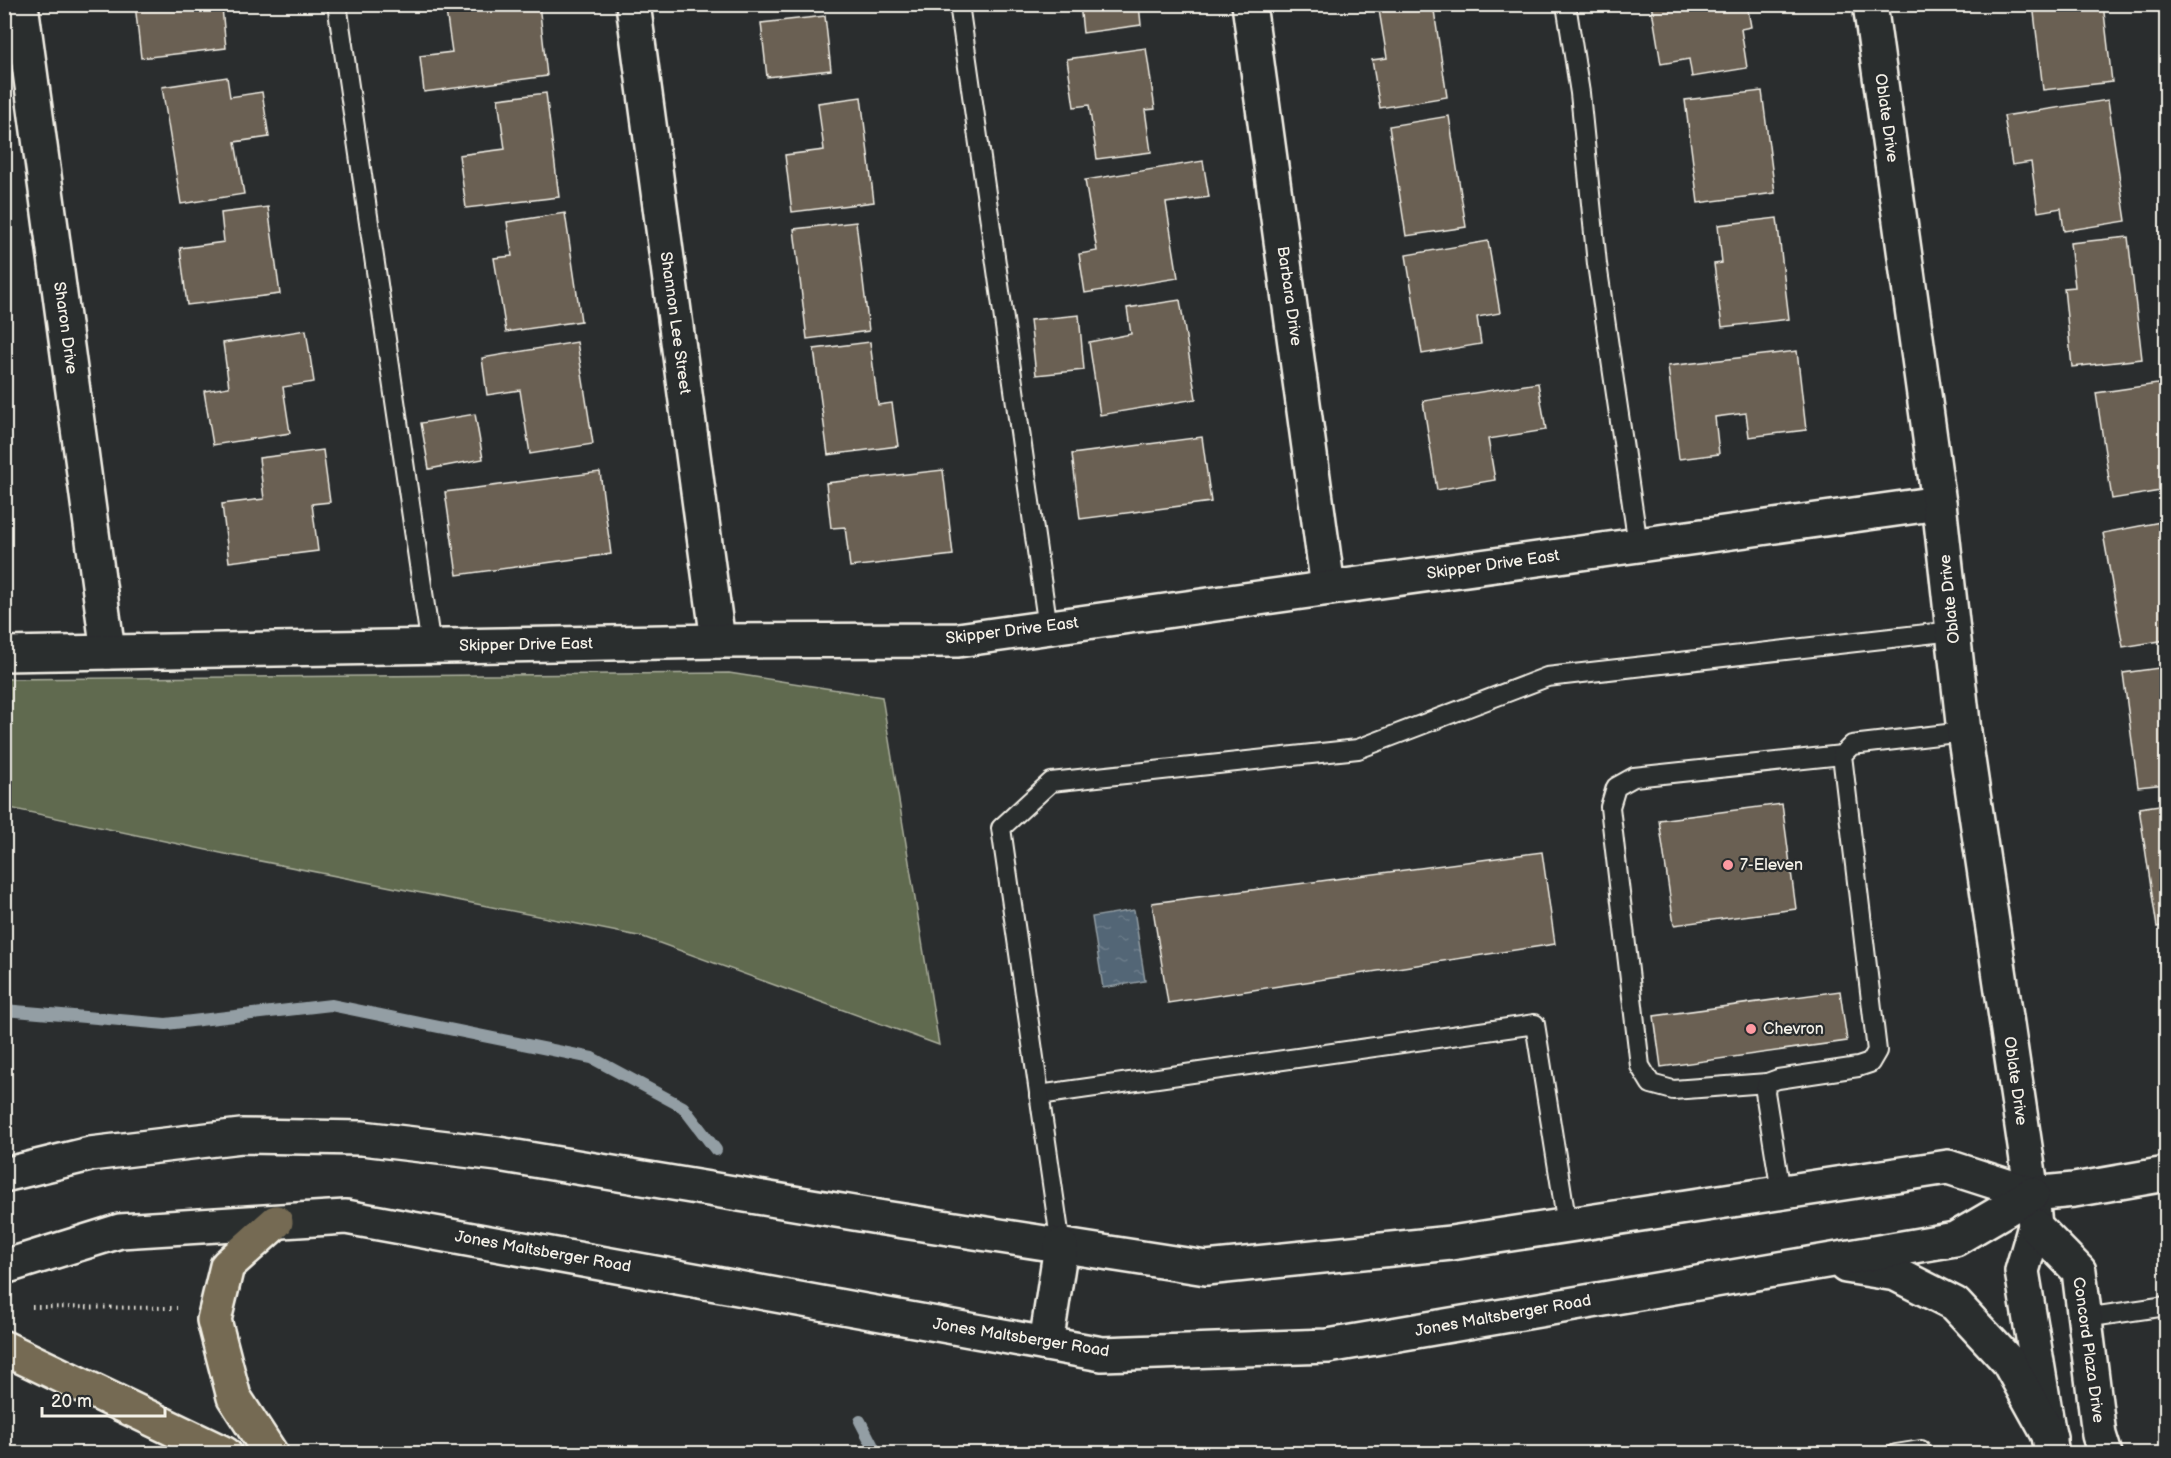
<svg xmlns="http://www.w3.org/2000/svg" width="2171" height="1458" font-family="'Balsamiq Sans',sans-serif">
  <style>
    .grass { fill: #616a50; stroke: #aaae9c; stroke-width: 1.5 }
    .water { fill: url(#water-ripples); stroke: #939ea4; stroke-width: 1.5 }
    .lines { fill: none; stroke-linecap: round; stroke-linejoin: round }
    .stream { stroke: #939ea4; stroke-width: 12 }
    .building { fill: #6b6052; stroke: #f4f1e8; stroke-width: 1.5 }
    .lane-casing { stroke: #f4f1e8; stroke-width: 22 }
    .street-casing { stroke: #f4f1e8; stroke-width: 38 }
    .secondary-casing { stroke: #f4f1e8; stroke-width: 38 }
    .highway-casing { stroke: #f4f1e8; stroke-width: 38 }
    .path { stroke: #f4f1e8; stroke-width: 4; stroke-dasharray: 1.5 4.5; stroke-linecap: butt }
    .lane { stroke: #2a2d2e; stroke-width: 18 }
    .street { stroke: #2a2d2e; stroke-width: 33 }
    .secondary { stroke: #2a2d2e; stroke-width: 33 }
    .highway { stroke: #746b52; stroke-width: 33 }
    .poi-dot { fill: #ff9aa2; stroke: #2a2d2e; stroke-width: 2 }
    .labels { text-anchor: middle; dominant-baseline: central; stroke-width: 4.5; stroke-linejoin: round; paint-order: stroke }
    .street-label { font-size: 16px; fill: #f4f1e8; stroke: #2a2d2e }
    .poi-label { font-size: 16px; fill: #f4f1e8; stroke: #2a2d2e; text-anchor: start }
  </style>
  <defs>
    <pattern id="water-ripples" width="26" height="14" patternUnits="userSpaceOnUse" patternTransform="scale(1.5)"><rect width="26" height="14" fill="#536676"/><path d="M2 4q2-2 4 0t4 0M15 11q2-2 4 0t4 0" fill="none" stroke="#6c7c8a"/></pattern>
  </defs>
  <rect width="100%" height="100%" fill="#2a2d2e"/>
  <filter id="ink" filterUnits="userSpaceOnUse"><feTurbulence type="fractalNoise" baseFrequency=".0167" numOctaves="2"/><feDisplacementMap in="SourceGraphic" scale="12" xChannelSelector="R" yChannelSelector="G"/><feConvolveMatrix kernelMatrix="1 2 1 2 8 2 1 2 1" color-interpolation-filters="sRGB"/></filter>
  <g filter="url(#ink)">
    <polygon class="grass" points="729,673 882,697 939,1045 643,937 230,855 5,807 5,679"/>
    <polygon class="water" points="1134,910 1145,981 1103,988 1092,917"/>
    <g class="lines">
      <g class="stream">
        <polyline points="4,1010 166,1024 331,1005 592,1058 683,1107 716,1150"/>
        <polyline points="860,1421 877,1454"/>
      </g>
    </g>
    <g class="building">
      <polygon points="135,4 235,4 235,7 222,8 226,48 141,58"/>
      <polygon points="445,4 539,4 547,76 424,92 420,56 452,52"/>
      <polygon points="1080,4 1139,4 1141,25 1083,33"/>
      <polygon points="1378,4 1433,4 1447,97 1380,108 1372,60 1387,58"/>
      <polygon points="1651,4 1747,4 1751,27 1741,29 1747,68 1692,77 1689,59 1661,64"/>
      <polygon points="2033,4 2103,4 2112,82 2043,90"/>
      <polygon points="825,16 831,70 767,77 761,23"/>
      <polygon points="1146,48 1155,109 1145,110 1151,152 1097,159 1089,105 1074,107 1067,59"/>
      <polygon points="227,77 230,97 262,92 269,137 235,142 244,194 181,204 162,87"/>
      <polygon points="1762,91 1775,193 1698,203 1685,100"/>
      <polygon points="546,93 559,197 466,208 459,155 505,149 498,99"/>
      <polygon points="861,97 874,202 792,212 785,155 824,150 818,103"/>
      <polygon points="2108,100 2126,221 2064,231 2061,208 2038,212 2031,162 2012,165 2004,116"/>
      <polygon points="1449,116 1466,227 1406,236 1389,126"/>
      <polygon points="1203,161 1209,197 1166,203 1178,278 1085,293 1079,254 1097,251 1085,180"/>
      <polygon points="268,207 280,294 187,305 180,248 224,242 221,213"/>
      <polygon points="565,213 581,321 506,332 494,258 512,256 507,222"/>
      <polygon points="1777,218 1789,319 1722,327 1714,264 1722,263 1718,225"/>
      <polygon points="856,222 869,331 807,339 794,229"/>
      <polygon points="2128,237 2142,359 2072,367 2064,288 2075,287 2070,243"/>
      <polygon points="1488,241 1500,313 1477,317 1481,344 1422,354 1406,255"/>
      <polygon points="1180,300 1196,399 1100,415 1089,342 1131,334 1127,308"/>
      <polygon points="1079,315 1084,370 1036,375 1030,320"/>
      <polygon points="306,330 314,382 283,387 290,433 213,445 204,391 229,387 223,343"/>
      <polygon points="577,342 593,444 530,454 520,390 487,395 482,358"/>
      <polygon points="870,342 878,405 892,403 898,446 828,455 814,349"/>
      <polygon points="1797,351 1806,430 1749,437 1746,413 1715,417 1719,454 1679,459 1668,366"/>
      <polygon points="1538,383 1546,430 1488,439 1495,480 1437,490 1423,401"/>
      <polygon points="2164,383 2166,402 2166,490 2112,499 2096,393"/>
      <polygon points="475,414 483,459 429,469 421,423"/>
      <polygon points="1202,437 1211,502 1080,519 1072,454"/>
      <polygon points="323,450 330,502 312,504 318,551 229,562 222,504 264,499 259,458"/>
      <polygon points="943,470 953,555 850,567 845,527 831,528 826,483"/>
      <polygon points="600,472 611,554 457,575 445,492"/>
      <polygon points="2166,521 2166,640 2123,647 2103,533"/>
      <polygon points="2166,667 2166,784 2138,787 2123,673"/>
      <polygon points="1782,804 1796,909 1674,925 1659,820"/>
      <polygon points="2166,804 2166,925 2157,927 2139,808"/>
      <polygon points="1542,852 1555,944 1168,1003 1152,903"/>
      <polygon points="1840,991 1847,1041 1661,1067 1654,1016"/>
    </g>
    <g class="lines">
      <defs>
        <g id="lane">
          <polyline points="337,4 431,647"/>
          <polyline points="959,4 1048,628"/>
          <polyline points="1566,4 1580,93 1597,264 1638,545"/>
          <polyline points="1767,1083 1673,1090 1651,1084 1640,1066 1610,807 1616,787 1634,777 1842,755"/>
          <polyline points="1039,1095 1535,1024 1567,1225"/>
          <polyline points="1781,1192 1765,1092 1767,1083 1778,1079 1858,1067 1870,1063 1877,1051 1842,755 1852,745 1964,732"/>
          <polyline points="1061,1246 1001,828 1051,782 1358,749 1547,677 1953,631"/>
          <polyline points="2085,1318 2166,1306"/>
          <polyline points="1896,1454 1921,1450 1921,1454"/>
        </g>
        <g id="street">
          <polyline points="21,4 108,652"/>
          <polyline points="633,4 718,641"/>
          <polyline points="1249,4 1328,588"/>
          <polyline points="4,654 718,641 958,640 1939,503"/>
          <polyline points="2032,1194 2035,1226 2022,1271 2052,1454"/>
          <polyline points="2035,1226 2079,1271 2099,1435 2105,1454"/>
        </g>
        <g id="secondary">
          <polyline points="1870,4 1939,503 1964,732 2032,1194"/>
          <polyline points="4,1175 90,1154 241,1136 362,1138 498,1154 884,1218 1206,1268 1451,1243 1948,1167 2032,1194 2074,1190 2166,1174"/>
          <polyline points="1846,1266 1896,1274 1955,1304 2008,1361 2050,1437"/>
          <polyline points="4,1267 120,1231 346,1217 1102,1354 1328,1346 1955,1239 2032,1194"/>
          <polyline points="1046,1344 1061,1246"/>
        </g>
        <g id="highway">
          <polyline points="4,1348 225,1454"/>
          <polyline points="271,1454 234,1397 214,1320 227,1266 276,1222"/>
        </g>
      </defs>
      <use href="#lane" class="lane-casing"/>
      <use href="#street" class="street-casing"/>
      <use href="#secondary" class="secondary-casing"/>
      <use href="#highway" class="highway-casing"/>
      <polyline class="path" points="32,1307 177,1308"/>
      <use href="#lane" class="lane"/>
      <use href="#street" class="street"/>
      <use href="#secondary" class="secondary"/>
      <use href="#highway" class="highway"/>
    </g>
  </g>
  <g class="poi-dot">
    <circle cx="1728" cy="865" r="6"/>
    <circle cx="1751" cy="1029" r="6"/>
  </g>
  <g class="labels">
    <g class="street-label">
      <text transform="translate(1886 118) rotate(82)">Oblate Drive</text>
      <text transform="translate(1289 296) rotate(82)">Barbara Drive</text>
      <text transform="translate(675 323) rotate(82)">Shannon Lee Street</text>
      <text transform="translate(65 328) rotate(82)">Sharon Drive</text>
      <text transform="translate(1493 565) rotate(-8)">Skipper Drive East</text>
      <text transform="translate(1950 599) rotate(-96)">Oblate Drive</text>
      <text transform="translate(1012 631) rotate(-7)">Skipper Drive East</text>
      <text transform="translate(526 645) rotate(-1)">Skipper Drive East</text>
      <text transform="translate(2015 1081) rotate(82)">Oblate Drive</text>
      <text transform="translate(543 1252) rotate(10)">Jones Maltsberger Road</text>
      <text transform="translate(1503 1316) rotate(-10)">Jones Maltsberger Road</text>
      <text transform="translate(1021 1338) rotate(9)">Jones Maltsberger Road</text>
      <text transform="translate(2088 1350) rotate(82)">Concord Plaza Drive</text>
    </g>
    <g class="poi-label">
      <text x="1740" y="865">7-Eleven</text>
      <text x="1763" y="1029">Chevron</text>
    </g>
  </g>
  <rect width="2171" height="1458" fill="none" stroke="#2a2d2e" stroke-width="24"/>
  <rect x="12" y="12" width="2147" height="1434" fill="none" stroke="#f4f1e8" stroke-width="2" filter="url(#ink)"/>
  <path d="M42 1407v9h123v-9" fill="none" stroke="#f4f1e8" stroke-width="3"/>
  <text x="51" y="1407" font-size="18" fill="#f4f1e8" stroke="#2a2d2e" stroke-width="4.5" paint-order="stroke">20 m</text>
</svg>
